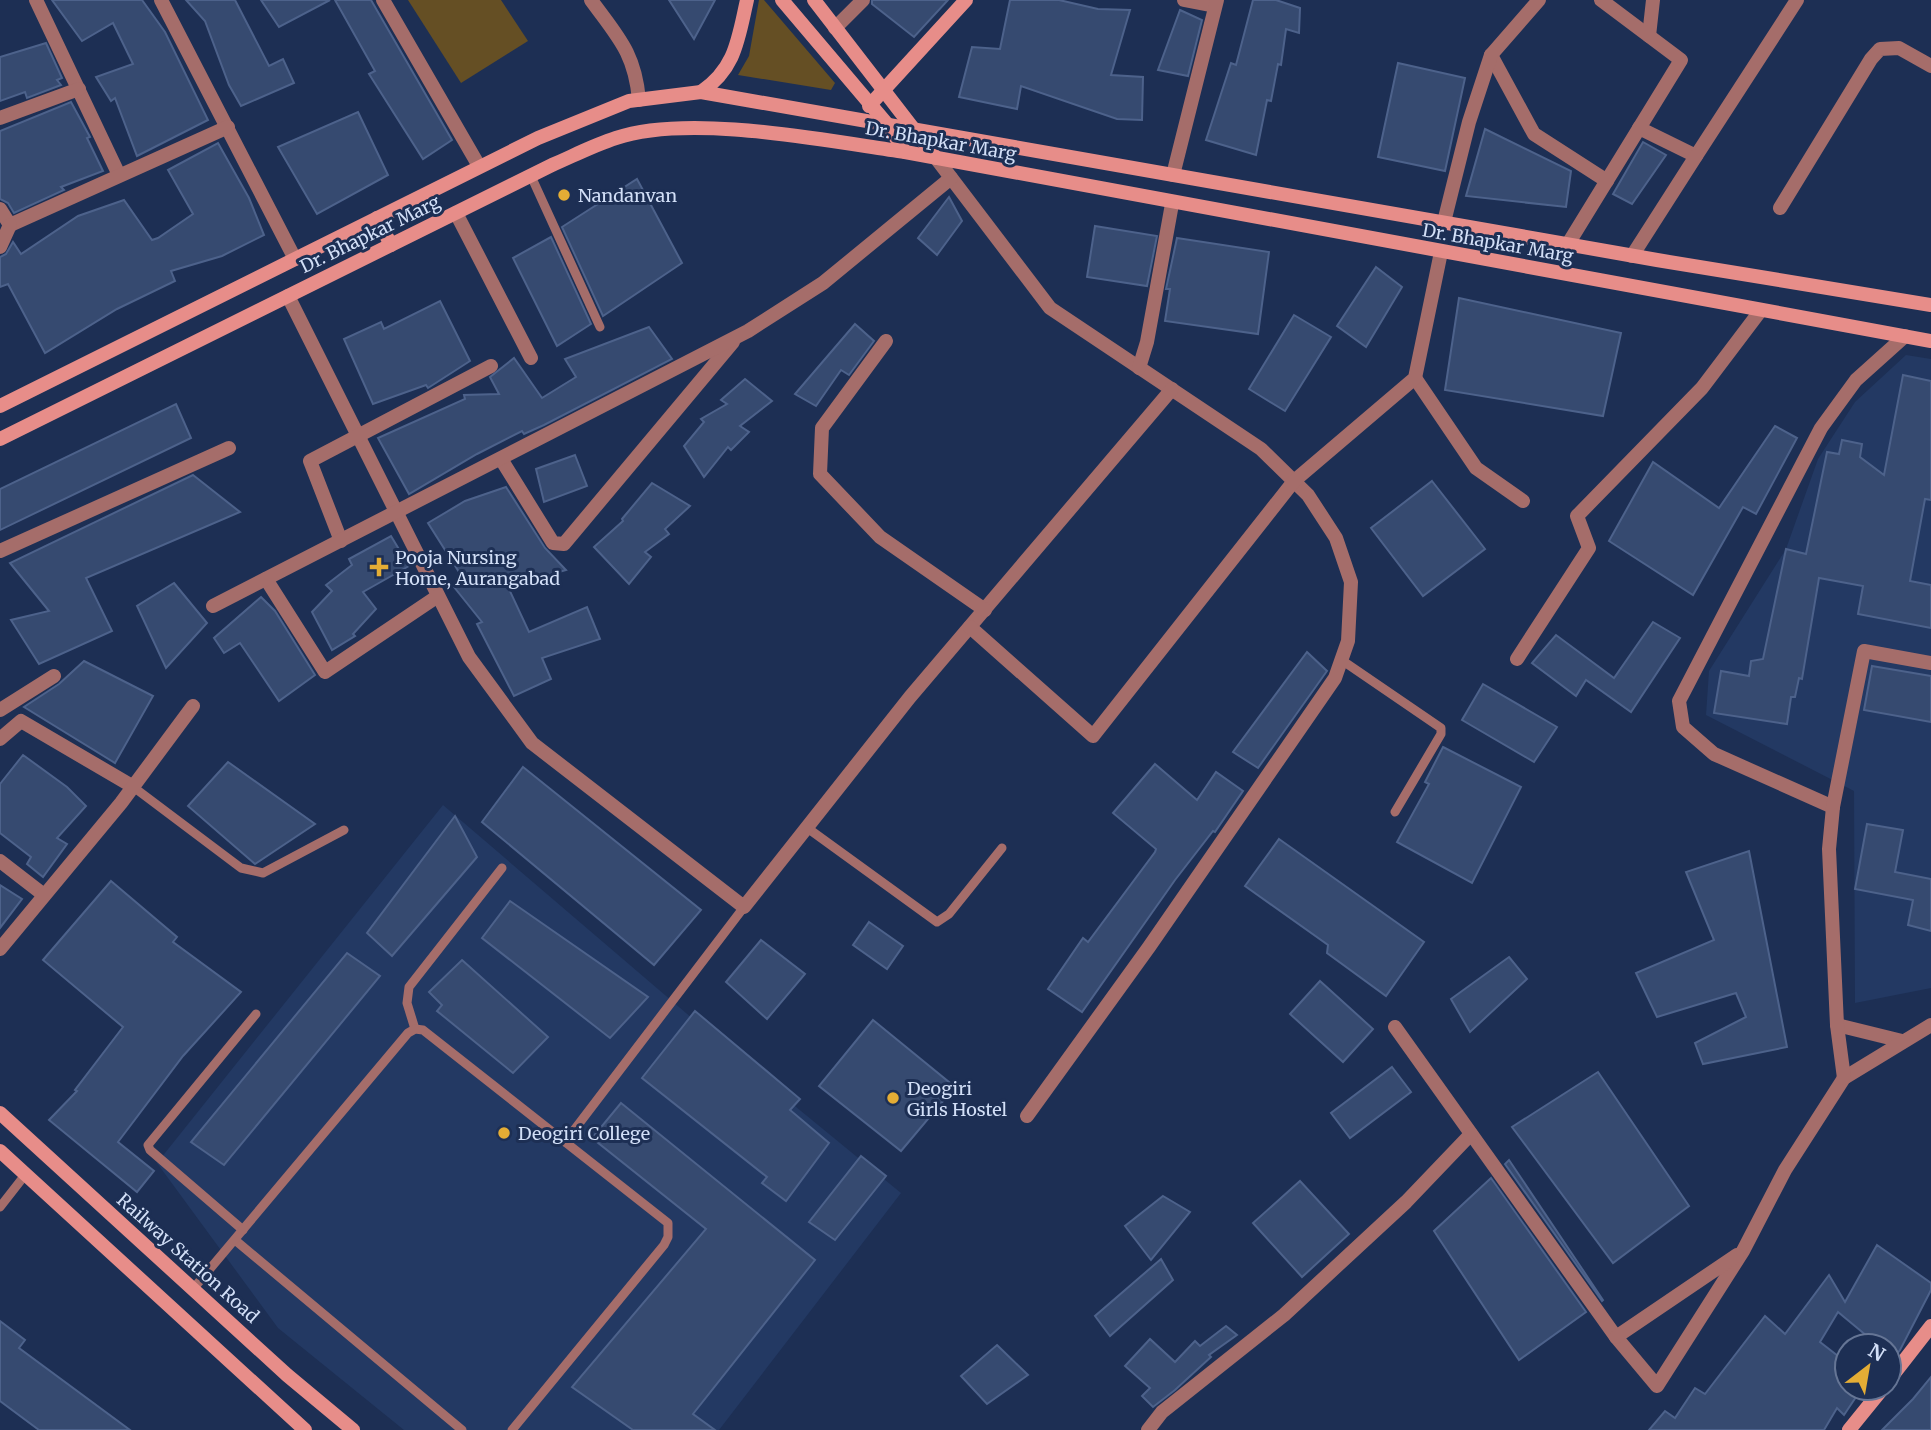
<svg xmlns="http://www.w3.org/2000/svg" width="1931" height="1430" font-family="Merriweather,serif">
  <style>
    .built { fill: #233963 }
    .green { fill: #654f24 }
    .building { fill: #364a70; stroke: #4d628b; stroke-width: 2 }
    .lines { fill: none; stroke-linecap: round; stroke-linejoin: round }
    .lane { stroke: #a56d6a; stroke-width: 9 }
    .street { stroke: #a56d6a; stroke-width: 14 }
    .secondary { stroke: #e78d89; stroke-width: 14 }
    .poi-dot { fill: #e4ad35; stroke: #1d2f54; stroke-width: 2.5 }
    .labels { text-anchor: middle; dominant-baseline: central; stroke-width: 6; stroke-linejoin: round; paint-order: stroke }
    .street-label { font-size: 18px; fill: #d2dff7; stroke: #1d2f54 }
    .poi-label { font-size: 18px; fill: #d2dff7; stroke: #1d2f54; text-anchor: start }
  </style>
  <rect width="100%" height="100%" fill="#1d2f54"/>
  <g class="built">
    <polygon points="1906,355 1931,359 1931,988 1855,1003 1854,791 1706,715 1709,671 1786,549 1818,459 1855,402"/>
    <polygon points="443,805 790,1102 901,1193 719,1430 404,1430 278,1328 157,1163"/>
  </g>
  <g class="green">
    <polygon points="408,0 501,0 528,41 461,83"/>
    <polygon points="759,0 764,0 835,83 831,90 738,75 749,56"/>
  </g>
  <g class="building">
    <polygon points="52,0 142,0 165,32 208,120 137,156 115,98 111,101 96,77 133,64 113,23 82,41"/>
    <polygon points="186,0 235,0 269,66 283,59 294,83 241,106 229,85 205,21"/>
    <polygon points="261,0 330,0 279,27"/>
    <polygon points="335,0 371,0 452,140 423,159 369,74 375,71"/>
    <polygon points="669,0 715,0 694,39"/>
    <polygon points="872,0 948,0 914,37 872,4"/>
    <polygon points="1010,0 1059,0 1098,9 1130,10 1111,75 1143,77 1142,120 1117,119 1021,86 1017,109 959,97 972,47 1000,49"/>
    <polygon points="1253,0 1276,0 1300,8 1299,33 1286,29 1281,65 1278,64 1271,101 1267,100 1256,155 1206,140 1231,63 1236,65"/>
    <polygon points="1180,10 1202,20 1188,76 1158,70"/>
    <polygon points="46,43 62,78 57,80 61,85 27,98 25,92 0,101 0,57"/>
    <polygon points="1398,63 1465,78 1445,171 1378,157"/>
    <polygon points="71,102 90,137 87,138 103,171 61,187 64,190 14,213 8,203 0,199 0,131"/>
    <polygon points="358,112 388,175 317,214 278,147"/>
    <polygon points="1485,129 1571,171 1566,207 1466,196"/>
    <polygon points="1643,142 1666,155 1632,204 1613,194"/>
    <polygon points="218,143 249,198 264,235 222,256 171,271 175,281 117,309 45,353 8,284 0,287 0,257 6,254 13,242 21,254 78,216 124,200 152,240 158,238 193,214 168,170"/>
    <polygon points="637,179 682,263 603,316 562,227"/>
    <polygon points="949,197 962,221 937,255 918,238"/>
    <polygon points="1095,226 1157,236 1147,286 1087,277"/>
    <polygon points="551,237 591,324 557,346 513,258"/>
    <polygon points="1177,238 1269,252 1258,334 1165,321 1170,289 1166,289"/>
    <polygon points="1376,267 1402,287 1366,347 1337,326"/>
    <polygon points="1459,298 1621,333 1603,416 1445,390"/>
    <polygon points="440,301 470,361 428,388 426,385 373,404 344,339 381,322 384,329"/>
    <polygon points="1294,315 1331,337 1285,411 1249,389"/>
    <polygon points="855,324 874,341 849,375 841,370 816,406 795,394"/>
    <polygon points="649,327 672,359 544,425 524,434 522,431 477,454 409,494 378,438 465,399 464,395 499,394 490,377 514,358 542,398 576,377 565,359"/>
    <polygon points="1903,375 1931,381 1931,500 1925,499 1910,581 1931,585 1931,628 1858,614 1863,586 1819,578 1802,679 1799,678 1795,697 1791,697 1787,724 1714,713 1721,671 1749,676 1751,661 1763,659 1786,549 1806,554 1827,452 1839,454 1842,440 1862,444 1860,457 1884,475"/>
    <polygon points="745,379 772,401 740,426 749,432 731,450 728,447 704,477 684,446 704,422 701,419 727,404 721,400"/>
    <polygon points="176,404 191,438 0,530 0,489"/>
    <polygon points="1775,426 1797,438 1756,514 1743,507 1693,595 1609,541 1653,462 1719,508"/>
    <polygon points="575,455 587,486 544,502 536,469"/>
    <polygon points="193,475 240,512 86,578 112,631 39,664 11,620 49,611 10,563"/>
    <polygon points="1432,481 1485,549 1423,596 1371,528"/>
    <polygon points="652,483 690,506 665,529 669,534 645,552 651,557 629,584 594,547 623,521 622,519"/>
    <polygon points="506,487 545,548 566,570 508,587 529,632 587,607 600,639 542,658 551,679 514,696 477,624 482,622 454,587 464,580 428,523 465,501"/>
    <polygon points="391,536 409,566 363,592 376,609 353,634 355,636 332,650 312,612 332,591 326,585 352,565 349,559"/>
    <polygon points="174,583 207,623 166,668 137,606"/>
    <polygon points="261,597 275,611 315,675 279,701 240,643 224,653 214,638"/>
    <polygon points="1653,622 1680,638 1631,712 1586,680 1576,696 1532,663 1556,635 1614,678"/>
    <polygon points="1307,652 1327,671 1258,768 1233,752"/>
    <polygon points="84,661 153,696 115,763 24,707 59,684"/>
    <polygon points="1872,666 1931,676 1931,722 1864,710"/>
    <polygon points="1483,684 1557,727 1534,762 1462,720"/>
    <polygon points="1443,747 1521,787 1472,883 1397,842 1429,784 1425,782"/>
    <polygon points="23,755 67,787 86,806 57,838 67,844 43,877 27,864 31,857 0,833 0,784"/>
    <polygon points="228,762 315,824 255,864 188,806"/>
    <polygon points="1155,764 1197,800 1216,772 1243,791 1215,832 1213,831 1175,880 1082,1012 1048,989 1083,938 1088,942 1155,852 1156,849 1113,813"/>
    <polygon points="523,767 701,910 654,965 482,822"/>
    <polygon points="455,816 477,857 392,956 367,933"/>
    <polygon points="1867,824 1903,830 1895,872 1931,879 1931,931 1908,925 1913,900 1855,889"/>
    <polygon points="1279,839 1424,942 1386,996 1327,953 1328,945 1245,886"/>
    <polygon points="1749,851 1787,1047 1703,1064 1695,1043 1746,1017 1736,993 1657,1017 1636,973 1714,940 1686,872"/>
    <polygon points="111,881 177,937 173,942 241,992 183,1056 118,1142 154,1171 137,1192 49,1120 77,1091 75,1090 123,1027 43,960"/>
    <polygon points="0,885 22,899 0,928"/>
    <polygon points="510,901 648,997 610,1038 482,938"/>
    <polygon points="869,922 903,946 887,969 853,945"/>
    <polygon points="761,940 805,974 767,1019 726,982"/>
    <polygon points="347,953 380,976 224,1165 191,1142"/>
    <polygon points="1509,957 1527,979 1470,1032 1451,999"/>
    <polygon points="462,960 548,1037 513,1073 437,1011 442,1005 429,992"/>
    <polygon points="1320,981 1373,1029 1343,1062 1290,1014"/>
    <polygon points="695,1011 800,1099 790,1110 829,1143 786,1201 762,1183 767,1177 642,1078"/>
    <polygon points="873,1020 955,1087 901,1151 819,1086"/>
    <polygon points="1392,1067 1411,1092 1350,1138 1331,1113"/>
    <polygon points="1598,1072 1689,1206 1613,1263 1512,1127"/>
    <polygon points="621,1103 815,1260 693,1414 715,1430 633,1430 572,1387 706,1229 592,1138"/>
    <polygon points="861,1156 886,1176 835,1240 809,1222"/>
    <polygon points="1509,1160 1603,1300 1602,1301 1505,1164"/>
    <polygon points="1491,1178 1586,1312 1519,1360 1434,1231"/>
    <polygon points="1300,1181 1349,1234 1302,1277 1253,1223"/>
    <polygon points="1163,1196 1190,1212 1151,1260 1125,1226"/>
    <polygon points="1877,1245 1931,1283 1931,1290 1900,1350 1889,1364 1889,1346 1879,1346 1838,1312 1820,1342 1847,1363 1847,1388 1862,1388 1844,1415 1837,1408 1824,1430 1649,1430 1665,1411 1675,1418 1695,1388 1705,1394 1765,1316 1785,1334 1829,1275 1845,1302"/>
    <polygon points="1161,1259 1173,1280 1110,1336 1095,1316"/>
    <polygon points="0,1321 25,1340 19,1348 130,1430 39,1430 0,1401"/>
    <polygon points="1226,1326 1237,1335 1209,1355 1211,1357 1175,1390 1153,1407 1142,1396 1150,1388 1125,1366 1150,1339 1175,1362 1195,1341 1200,1346"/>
    <polygon points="997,1345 1028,1375 987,1404 961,1376"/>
    <polygon points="1931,1377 1931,1430 1882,1430 1913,1399"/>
  </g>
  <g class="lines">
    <g class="lane">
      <polyline points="531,176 600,327"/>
      <polyline points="1343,661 1441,728 1441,734 1395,812"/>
      <polyline points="132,786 241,868 263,873 344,830"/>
      <polyline points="806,827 937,922 949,914 1002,848"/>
      <polyline points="415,1029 407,1003 409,987 502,868"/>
      <polyline points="565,1142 744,907"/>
      <polyline points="0,1207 25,1175"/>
      <polyline points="243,1230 150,1150 148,1145 256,1014"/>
      <polyline points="235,1240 462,1430"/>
      <polyline points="193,1289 408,1033 415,1029 423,1030 668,1223 668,1237 664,1245 512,1430"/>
    </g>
    <g class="street">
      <polyline points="36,0 119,175"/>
      <polyline points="161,0 295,259"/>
      <polyline points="383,0 479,166"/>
      <path d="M591,0C618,37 635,53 639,100"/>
      <polyline points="1184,0 1215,6"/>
      <polyline points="835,28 863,0"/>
      <polyline points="1649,36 1653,0"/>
      <polyline points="1491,55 1534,134 1607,181"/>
      <polyline points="0,118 79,89"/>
      <polyline points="1639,128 1696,156 1797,0"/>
      <polyline points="936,158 1050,308 1261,449 1308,495 1336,538 1351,582 1348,641 1335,678 1149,947 1027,1116"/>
      <polyline points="1173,175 1217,0"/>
      <polyline points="1780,208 1871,59 1880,49 1899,48 1931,66"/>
      <polyline points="0,209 10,225 228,127"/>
      <polyline points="456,213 531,358"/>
      <polyline points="1444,222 1469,122 1491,55 1539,0"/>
      <polyline points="1568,244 1681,60 1601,0"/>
      <polyline points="0,247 10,225"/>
      <polyline points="1632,256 1696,156"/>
      <polyline points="288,296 469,657 532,743 744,907 910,697 1172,389"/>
      <polyline points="886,341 822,428 820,474 880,537 985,610"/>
      <polyline points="1139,368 1147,342 1172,204"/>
      <polyline points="1415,378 1476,468 1523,501"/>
      <polyline points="501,459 553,543 564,544 733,342"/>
      <polyline points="341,541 310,461 491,366"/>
      <polyline points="0,551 229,448"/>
      <polyline points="266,579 325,672 438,596"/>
      <polyline points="213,606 748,331 823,283 951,178"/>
      <polyline points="970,627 1093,736 1294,481 1415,378 1441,252"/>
      <polyline points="1517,659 1589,548 1577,516 1702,388 1761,310"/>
      <polyline points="0,710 54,676"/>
      <polyline points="0,739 21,721 132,786"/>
      <polyline points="1833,807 1714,754 1683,727 1679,701 1821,428 1856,380 1905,336"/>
      <polyline points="0,861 44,895"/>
      <polyline points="0,949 121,803 193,706"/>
      <polyline points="1837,1025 1902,1041"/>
      <polyline points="1395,1027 1616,1337 1657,1386 1743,1251 1785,1170 1844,1078 1931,1025"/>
      <polyline points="1844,1078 1837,1025 1829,849 1833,807 1864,651 1931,663"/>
      <polyline points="1616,1337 1737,1255"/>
      <polyline points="1148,1430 1162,1412 1284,1315 1406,1202 1471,1134"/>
    </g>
    <g class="secondary">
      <polyline points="782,0 887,124 905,152"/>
      <polyline points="814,0 936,158"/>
      <path d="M701,92C736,68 738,39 747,0"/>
      <polyline points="869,106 966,0"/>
      <polyline points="377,218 391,245"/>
      <polyline points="0,406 538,138 629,101 701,92 1657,260 1931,305"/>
      <path d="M0,439L552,165C573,156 594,145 616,138C690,113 827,141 905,152L1931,341"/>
      <polyline points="0,1113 287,1375 353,1430"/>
      <polyline points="0,1151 305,1430"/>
      <polyline points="1889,1380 1931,1326"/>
      <polyline points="1849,1430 1883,1388"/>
    </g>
  </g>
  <g class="poi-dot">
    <circle cx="564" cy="195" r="7"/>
    <path d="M375.5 556.5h7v7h7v7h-7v7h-7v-7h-7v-7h7z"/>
    <circle cx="893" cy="1098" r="7"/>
    <circle cx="504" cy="1133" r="7"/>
  </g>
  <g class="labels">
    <g class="street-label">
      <text transform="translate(941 141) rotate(10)">Dr. Bhapkar Marg</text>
      <text transform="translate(370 234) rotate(-26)">Dr. Bhapkar Marg</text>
      <text transform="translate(1498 243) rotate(10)">Dr. Bhapkar Marg</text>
      <text transform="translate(188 1258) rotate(42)">Railway Station Road</text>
    </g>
    <g class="poi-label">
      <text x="578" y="195">Nandanvan</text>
      <text x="395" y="557">Pooja Nursing<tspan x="395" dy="21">Home, Aurangabad</tspan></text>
      <text x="907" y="1088">Deogiri<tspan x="907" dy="21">Girls Hostel</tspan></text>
      <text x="518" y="1133">Deogiri College</text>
    </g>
  </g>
  <g transform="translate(1868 1367) rotate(31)"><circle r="33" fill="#1d2f54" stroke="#657595" stroke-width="2"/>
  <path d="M0-5L12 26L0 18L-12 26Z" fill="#e4ad35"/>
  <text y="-10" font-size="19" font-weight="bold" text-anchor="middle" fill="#d2dff7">N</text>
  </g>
</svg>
